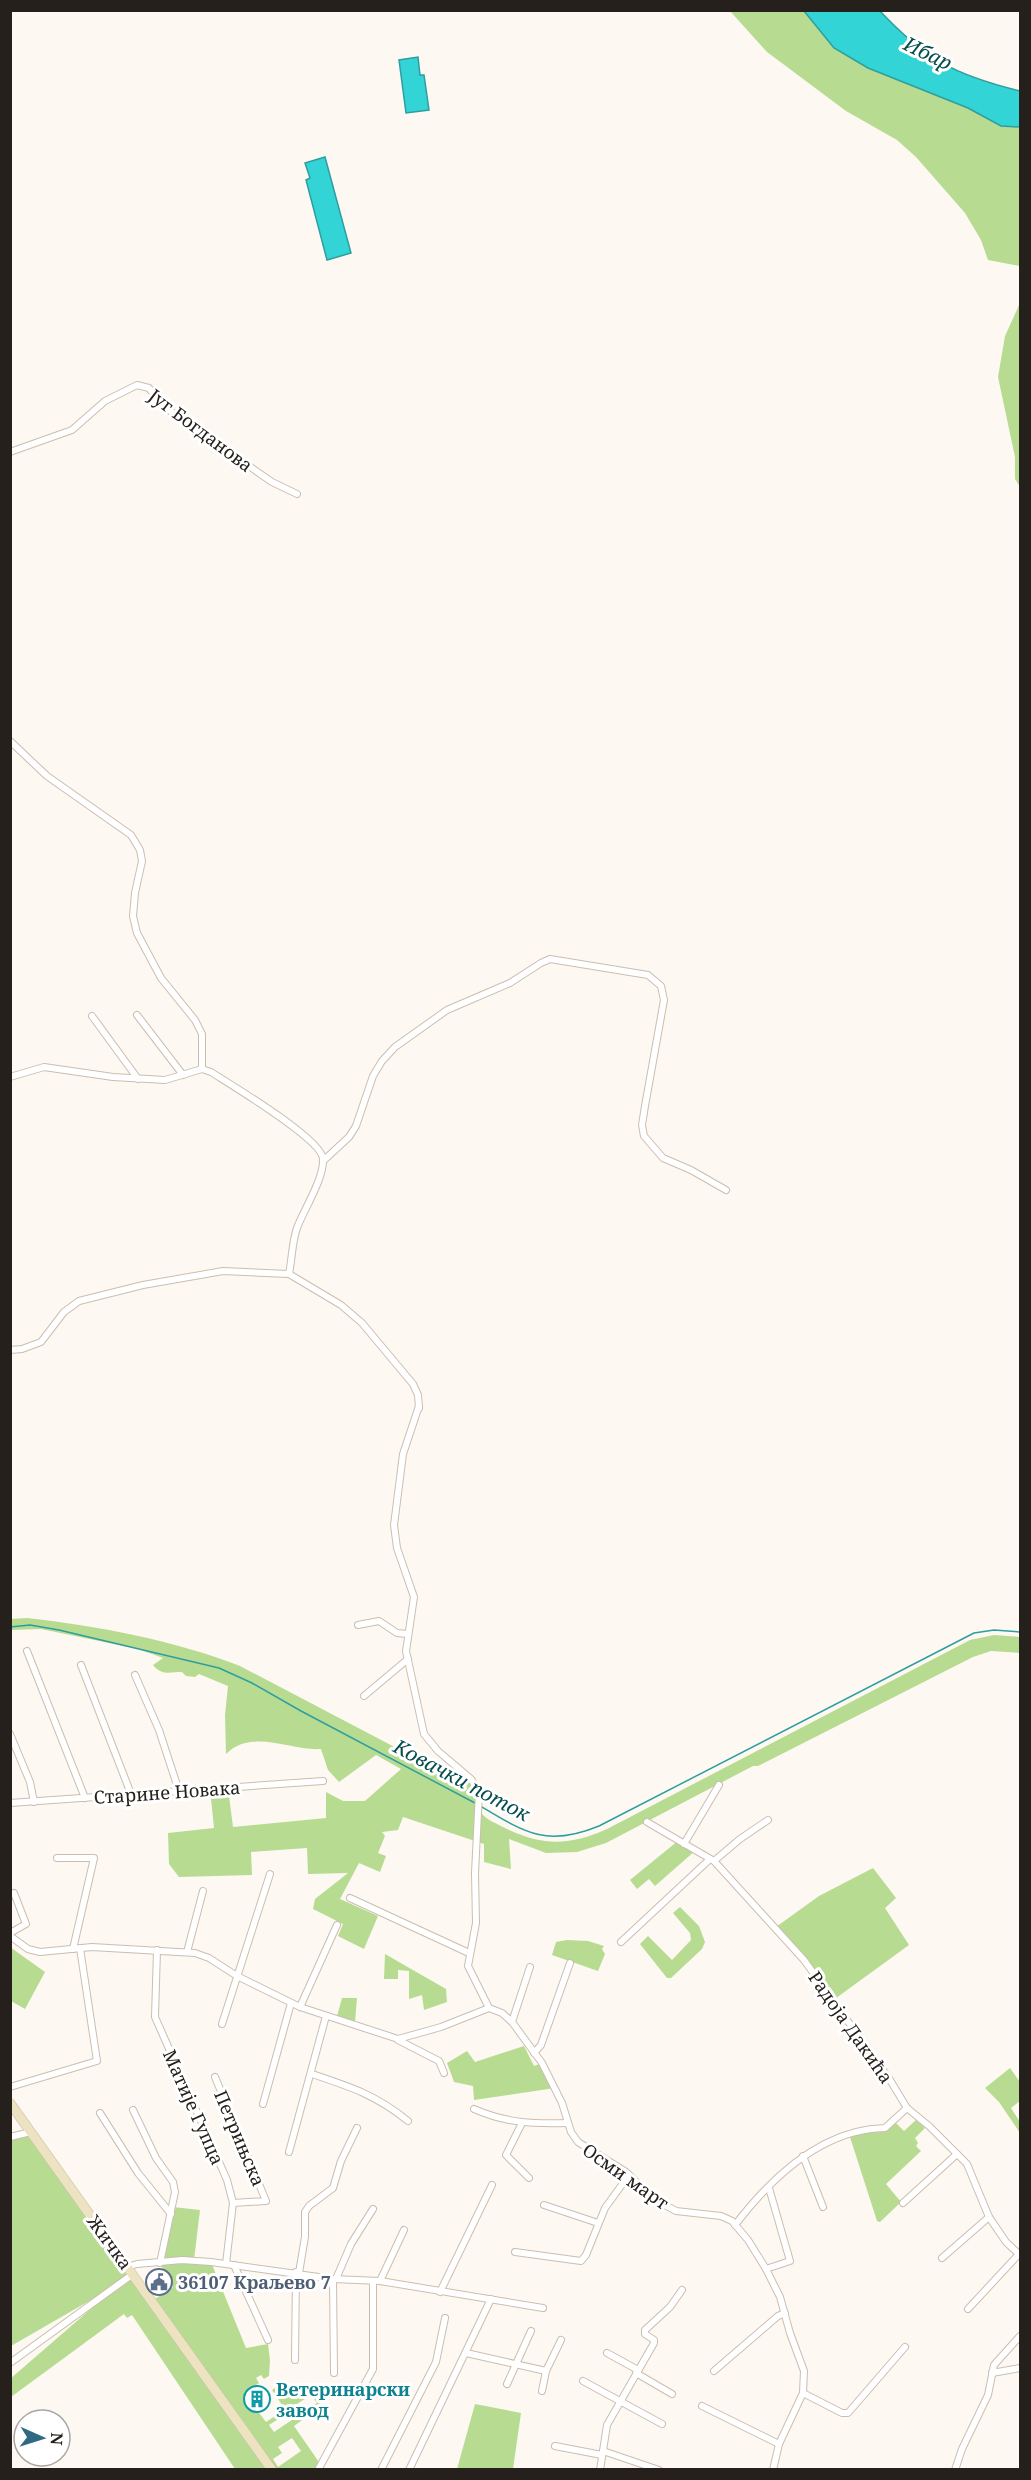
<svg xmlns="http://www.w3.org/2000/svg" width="1031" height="2480" font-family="'Noto Serif',serif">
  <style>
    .green { fill: #b7dc91; fill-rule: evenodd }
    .water { fill: #32d4d6; stroke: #2e9e9e; stroke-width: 1.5 }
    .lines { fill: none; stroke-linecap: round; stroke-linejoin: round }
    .stream { stroke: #2e9e9e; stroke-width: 1.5 }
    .minor-casing { stroke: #cbbeb0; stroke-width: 8 }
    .secondary-casing { stroke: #cbbeb0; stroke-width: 10 }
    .minor { stroke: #fff; stroke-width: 6 }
    .secondary { stroke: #ede3c1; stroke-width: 9 }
    .labels { text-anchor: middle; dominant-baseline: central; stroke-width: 6; stroke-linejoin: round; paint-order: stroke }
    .street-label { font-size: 18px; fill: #25201b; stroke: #fff }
    .service-label { font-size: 18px; font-weight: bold; fill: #4e5e75; stroke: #fff; text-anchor: start }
    .culture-label { font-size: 18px; font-weight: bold; fill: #0d838f; stroke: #fff; text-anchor: start }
    .water-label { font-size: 20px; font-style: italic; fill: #064d4d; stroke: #fff }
  </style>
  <rect width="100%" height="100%" fill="#fdf8f2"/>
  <g class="green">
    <polygon points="730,11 804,11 834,48 868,68 968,108 1001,126 1020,127 1020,266 988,260 981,240 965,213 916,157 897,140 846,111 767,52"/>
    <polygon points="1020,303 1020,487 1015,479 1015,457 998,377 1005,336"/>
    <path d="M27,1618C98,1626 173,1640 240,1666L425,1763L460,1778L471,1779C478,1788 474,1799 479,1809C483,1819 496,1823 505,1828C543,1846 569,1846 607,1829L970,1640L994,1635L1020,1637V1653L991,1651L973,1657L758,1766H753L606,1843L577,1852L546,1853L509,1839L511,1869L484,1862V1844L403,1817L398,1830L382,1832L385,1836L378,1853L386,1856L380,1872L359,1863L340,1899L378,1916L364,1949L338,1936L343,1924L313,1909L315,1899L348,1873L308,1874L307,1848L251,1852L252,1875L179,1877L169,1864L168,1833L214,1828L210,1789L228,1788L233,1827L326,1818V1792L343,1801H365L401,1769L376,1755L339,1782L328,1770L321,1749C290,1751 253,1728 226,1754L225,1715L228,1686L199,1674L195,1677L186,1676L182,1672C170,1672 162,1676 153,1665L163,1658L138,1649L41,1629L11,1630L10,1619Z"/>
    <polygon points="679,1840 696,1850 655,1886 649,1879 637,1889 630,1880"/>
    <polygon points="873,1868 896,1898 885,1908 909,1945 832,2001 776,1927 819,1896"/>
    <polygon points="680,1907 699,1926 705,1942 702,1949 671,1978 667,1978 640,1944 648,1936 672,1960 691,1940 690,1933 673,1913"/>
    <polygon points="567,1940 588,1941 604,1946 602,1949 605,1954 598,1971 552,1955 556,1942"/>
    <polygon points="10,1947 45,1972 25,2009 11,2001"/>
    <polygon points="385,1954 446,1989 447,2002 424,2010 422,1995 409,1999 409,1971 398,1970 398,1979 384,1979"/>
    <polygon points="342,1998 357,1998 355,2022 337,2016"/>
    <polygon points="524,2046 534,2066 542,2063 555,2088 474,2100 473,2086 454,2082 447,2063 467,2051 475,2062"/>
    <polygon points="1010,2068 1020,2082 1020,2101 1011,2108 1020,2122 1020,2133 999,2102 985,2088"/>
    <polygon points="916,2120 925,2128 915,2138 918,2143 916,2146 921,2151 886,2184 901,2202 880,2222 877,2221 849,2134 885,2128 896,2123 904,2131"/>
    <path d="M31,2132L152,2301L173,2287L160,2263L173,2207L200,2210L194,2260L211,2262L246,2348L268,2344L270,2360L269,2376L264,2379L261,2375L256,2378L259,2383L244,2393L266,2422L278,2414L280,2418L269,2425L274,2432L317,2403L311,2395L286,2411L272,2390L276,2387L311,2389L321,2406L294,2426L321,2465L318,2469H235L132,2315L127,2318L124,2314L11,2397L10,2379L122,2282L11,2346V2137ZM292,2438L301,2451L278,2467L273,2459L282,2453L278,2447Z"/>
    <polygon points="475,2404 521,2413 513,2469 457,2469"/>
  </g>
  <g class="water">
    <path d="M804,11H880C926,60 955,75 1020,91V127L1001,126L968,108L868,68L834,48Z"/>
    <polygon points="418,57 420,75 424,75 429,110 406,113 399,60"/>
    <polygon points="325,157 351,253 327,260 306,180 310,178 305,163"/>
  </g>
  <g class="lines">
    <g class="stream">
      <polyline points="10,1627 30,1625 59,1630 219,1668 252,1683 301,1711 475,1803"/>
      <path d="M482,1807C527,1834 548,1847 599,1826L974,1633L994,1630L1020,1632"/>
    </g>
    <defs>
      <g id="minor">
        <polyline points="10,452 72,430 105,401 137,385 149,388 161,404 181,419 272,482 297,494"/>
        <polyline points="10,741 47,776 131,835 140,850 142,861 135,893 133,916 137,933 161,978 195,1020 202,1034 202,1069"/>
        <polyline points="137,1015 183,1075"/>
        <polyline points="92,1016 138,1079"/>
        <path d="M202,1069L211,1072C231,1085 322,1139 323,1159C324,1179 304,1209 297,1228C292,1242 292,1259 289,1274"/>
        <polyline points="10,1077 44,1067 113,1077 165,1080 202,1069"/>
        <polyline points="323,1161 349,1137 356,1126 373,1076 382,1061 395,1047 447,1010 510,983 541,963 550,959 648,975 661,986 664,1000 645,1106 642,1125 644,1136 663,1158 691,1170 726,1190"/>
        <polyline points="10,1350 22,1349 41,1342 64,1312 79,1301 143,1285 223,1271 289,1274 341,1305 362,1323 413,1384 418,1395 419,1408"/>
        <polyline points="419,1406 403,1454 394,1525 397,1548 414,1597 406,1651 424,1734 438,1751 471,1779 479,1792 475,1873 476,1923 468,1966 489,2008"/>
        <polyline points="358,1625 379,1621 397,1633 408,1634"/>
        <polyline points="27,1651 85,1798"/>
        <polyline points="81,1665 131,1794"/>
        <polyline points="135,1675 159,1730 179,1791"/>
        <polyline points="364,1696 408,1659"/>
        <polyline points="10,1734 30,1782 34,1802"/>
        <polyline points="10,1803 323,1781"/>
        <polyline points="647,1822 714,1861 804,1960 890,2080 907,2108 929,2126 967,2164 989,2217 1006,2242 1020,2255"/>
        <polyline points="684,1844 719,1785"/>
        <polyline points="57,1858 94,1858 73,1949"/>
        <polyline points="714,1861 740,1839 768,1820"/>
        <polyline points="350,1898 469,1953"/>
        <polyline points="10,1933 26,1924 14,1893"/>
        <polyline points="10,1936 28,1949 40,1952 92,1947 195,1953 209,1958 237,1976 300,2007 398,2039 441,2027 489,2008"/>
        <polyline points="621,1942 710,1859"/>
        <polyline points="157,1950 155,2017 227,2180 233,2203 226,2264"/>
        <polyline points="187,1952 203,1891"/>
        <polyline points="300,2007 337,1925"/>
        <polyline points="489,2008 502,2013 512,2022 542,2063 562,2103 571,2132 578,2142 626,2172 654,2199 676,2211 721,2216 732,2221 748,2240 766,2269 780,2297 790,2333 804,2371 803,2393 779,2444 773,2470"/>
        <polyline points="512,2022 530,1967"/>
        <polyline points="222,2024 270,1874"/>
        <polyline points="398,2040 439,2061 444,2073"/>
        <polyline points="534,2053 541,2045 570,1963"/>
        <path d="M312,2074C351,2087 376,2095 408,2121"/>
        <polyline points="215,2077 266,2201 233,2203"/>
        <polyline points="10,2087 97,2061 80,1948"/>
        <polyline points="263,2104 291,2003"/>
        <path d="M474,2109C506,2123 533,2124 568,2123"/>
        <polyline points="133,2110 156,2158 173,2182 175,2192 160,2263"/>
        <polyline points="100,2113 138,2173 171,2214"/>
        <polyline points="522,2123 506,2155 529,2178"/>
        <polyline points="10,2137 31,2132"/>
        <polyline points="289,2152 326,2016"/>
        <polyline points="803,2156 823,2207"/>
        <polyline points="903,2203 957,2154"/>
        <polyline points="544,2205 598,2223"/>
        <path d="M735,2225C771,2178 823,2129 885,2128L907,2108"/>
        <polyline points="515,2252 581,2261 586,2255 605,2208 629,2175"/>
        <polyline points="942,2258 989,2217"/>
        <polyline points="234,2265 268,2340"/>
        <polyline points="127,2267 137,2264 182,2260 211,2262 333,2279 380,2281 543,2308"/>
        <polyline points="766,2269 790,2261 769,2188"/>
        <polyline points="299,2273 305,2237 305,2212 309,2206 333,2188 341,2161 357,2128"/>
        <polyline points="333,2279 334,2373"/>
        <polyline points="336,2279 351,2244 373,2209"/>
        <polyline points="380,2281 404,2230"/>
        <polyline points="440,2292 492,2185"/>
        <polyline points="968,2309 1019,2254"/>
        <polyline points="466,2353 546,2371 561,2340"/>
        <polyline points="607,2353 638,2370"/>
        <polyline points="295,2360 296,2272"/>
        <polyline points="10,2363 133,2274"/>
        <polyline points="714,2371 778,2316 785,2313"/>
        <polyline points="636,2373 672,2394"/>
        <polyline points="992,2373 1020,2368"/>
        <polyline points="583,2381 662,2424"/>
        <polyline points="507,2384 531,2331"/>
        <polyline points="542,2391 546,2371"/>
        <polyline points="803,2393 842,2413 848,2413 905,2347"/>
        <polyline points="702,2406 779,2444"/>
        <polyline points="555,2446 602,2455"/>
        <polyline points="603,2451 659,2470"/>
        <polyline points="318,2470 373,2369 373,2281"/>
        <polyline points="381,2470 436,2362 445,2318"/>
        <polyline points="409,2470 491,2299"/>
        <polyline points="600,2470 607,2425 654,2343 654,2340 645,2334 645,2330 670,2307 682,2290"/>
        <polyline points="955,2470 962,2449 988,2395 994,2365 1020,2336"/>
      </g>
      <polyline id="secondary" points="10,2103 272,2470"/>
    </defs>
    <use href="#minor" class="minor-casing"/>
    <use href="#secondary" class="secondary-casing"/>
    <use href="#minor" class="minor"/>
    <use href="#secondary" class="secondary"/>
  </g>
  <defs>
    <symbol id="civic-ring" viewBox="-11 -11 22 22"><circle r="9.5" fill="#fff" stroke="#5c6f8a" stroke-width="1.5"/><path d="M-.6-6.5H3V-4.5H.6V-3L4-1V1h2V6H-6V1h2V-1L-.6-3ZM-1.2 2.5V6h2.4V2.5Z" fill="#5c6f8a"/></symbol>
    <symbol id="building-ring" viewBox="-11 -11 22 22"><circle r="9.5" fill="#fff" stroke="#0f9aa8" stroke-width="1.5"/><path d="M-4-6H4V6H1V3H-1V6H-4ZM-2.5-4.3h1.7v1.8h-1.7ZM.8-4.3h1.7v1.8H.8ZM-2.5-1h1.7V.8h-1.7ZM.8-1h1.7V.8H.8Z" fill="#0f9aa8"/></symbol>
  </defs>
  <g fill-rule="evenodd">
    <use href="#civic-ring" x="144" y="2267" width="30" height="30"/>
    <use href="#building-ring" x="242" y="2384" width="30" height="30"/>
  </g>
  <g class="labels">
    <g class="street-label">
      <text transform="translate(201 430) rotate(37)">Југ Богданова</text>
      <text transform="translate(167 1792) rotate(-4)">Старине Новака</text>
      <text transform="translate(851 2027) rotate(55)">Радоја Дакића</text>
      <text transform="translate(194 2107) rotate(66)">Матије Гупца</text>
      <text transform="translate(240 2138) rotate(67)">Петрињска</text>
      <text transform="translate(626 2176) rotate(35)">Осми март</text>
      <text transform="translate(110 2242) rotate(54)">Жичка</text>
    </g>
    <g class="service-label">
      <text x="178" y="2282">36107 Краљево 7</text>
    </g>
    <g class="culture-label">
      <text x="276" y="2389">Ветеринарски<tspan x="276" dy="21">завод</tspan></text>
    </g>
    <g class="water-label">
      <text transform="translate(928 53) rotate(26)">Ибар</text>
      <text transform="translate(462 1780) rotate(28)">Ковачки поток</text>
    </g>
  </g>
  <rect width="1031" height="2480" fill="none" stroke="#25201b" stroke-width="24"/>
  <g transform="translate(42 2438) rotate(93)"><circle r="28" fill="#ffffff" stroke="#a8a6a4" stroke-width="1.5"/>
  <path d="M0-4.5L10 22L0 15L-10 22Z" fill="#2f6a82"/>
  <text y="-9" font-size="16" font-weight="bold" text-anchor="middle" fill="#25201b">N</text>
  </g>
</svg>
